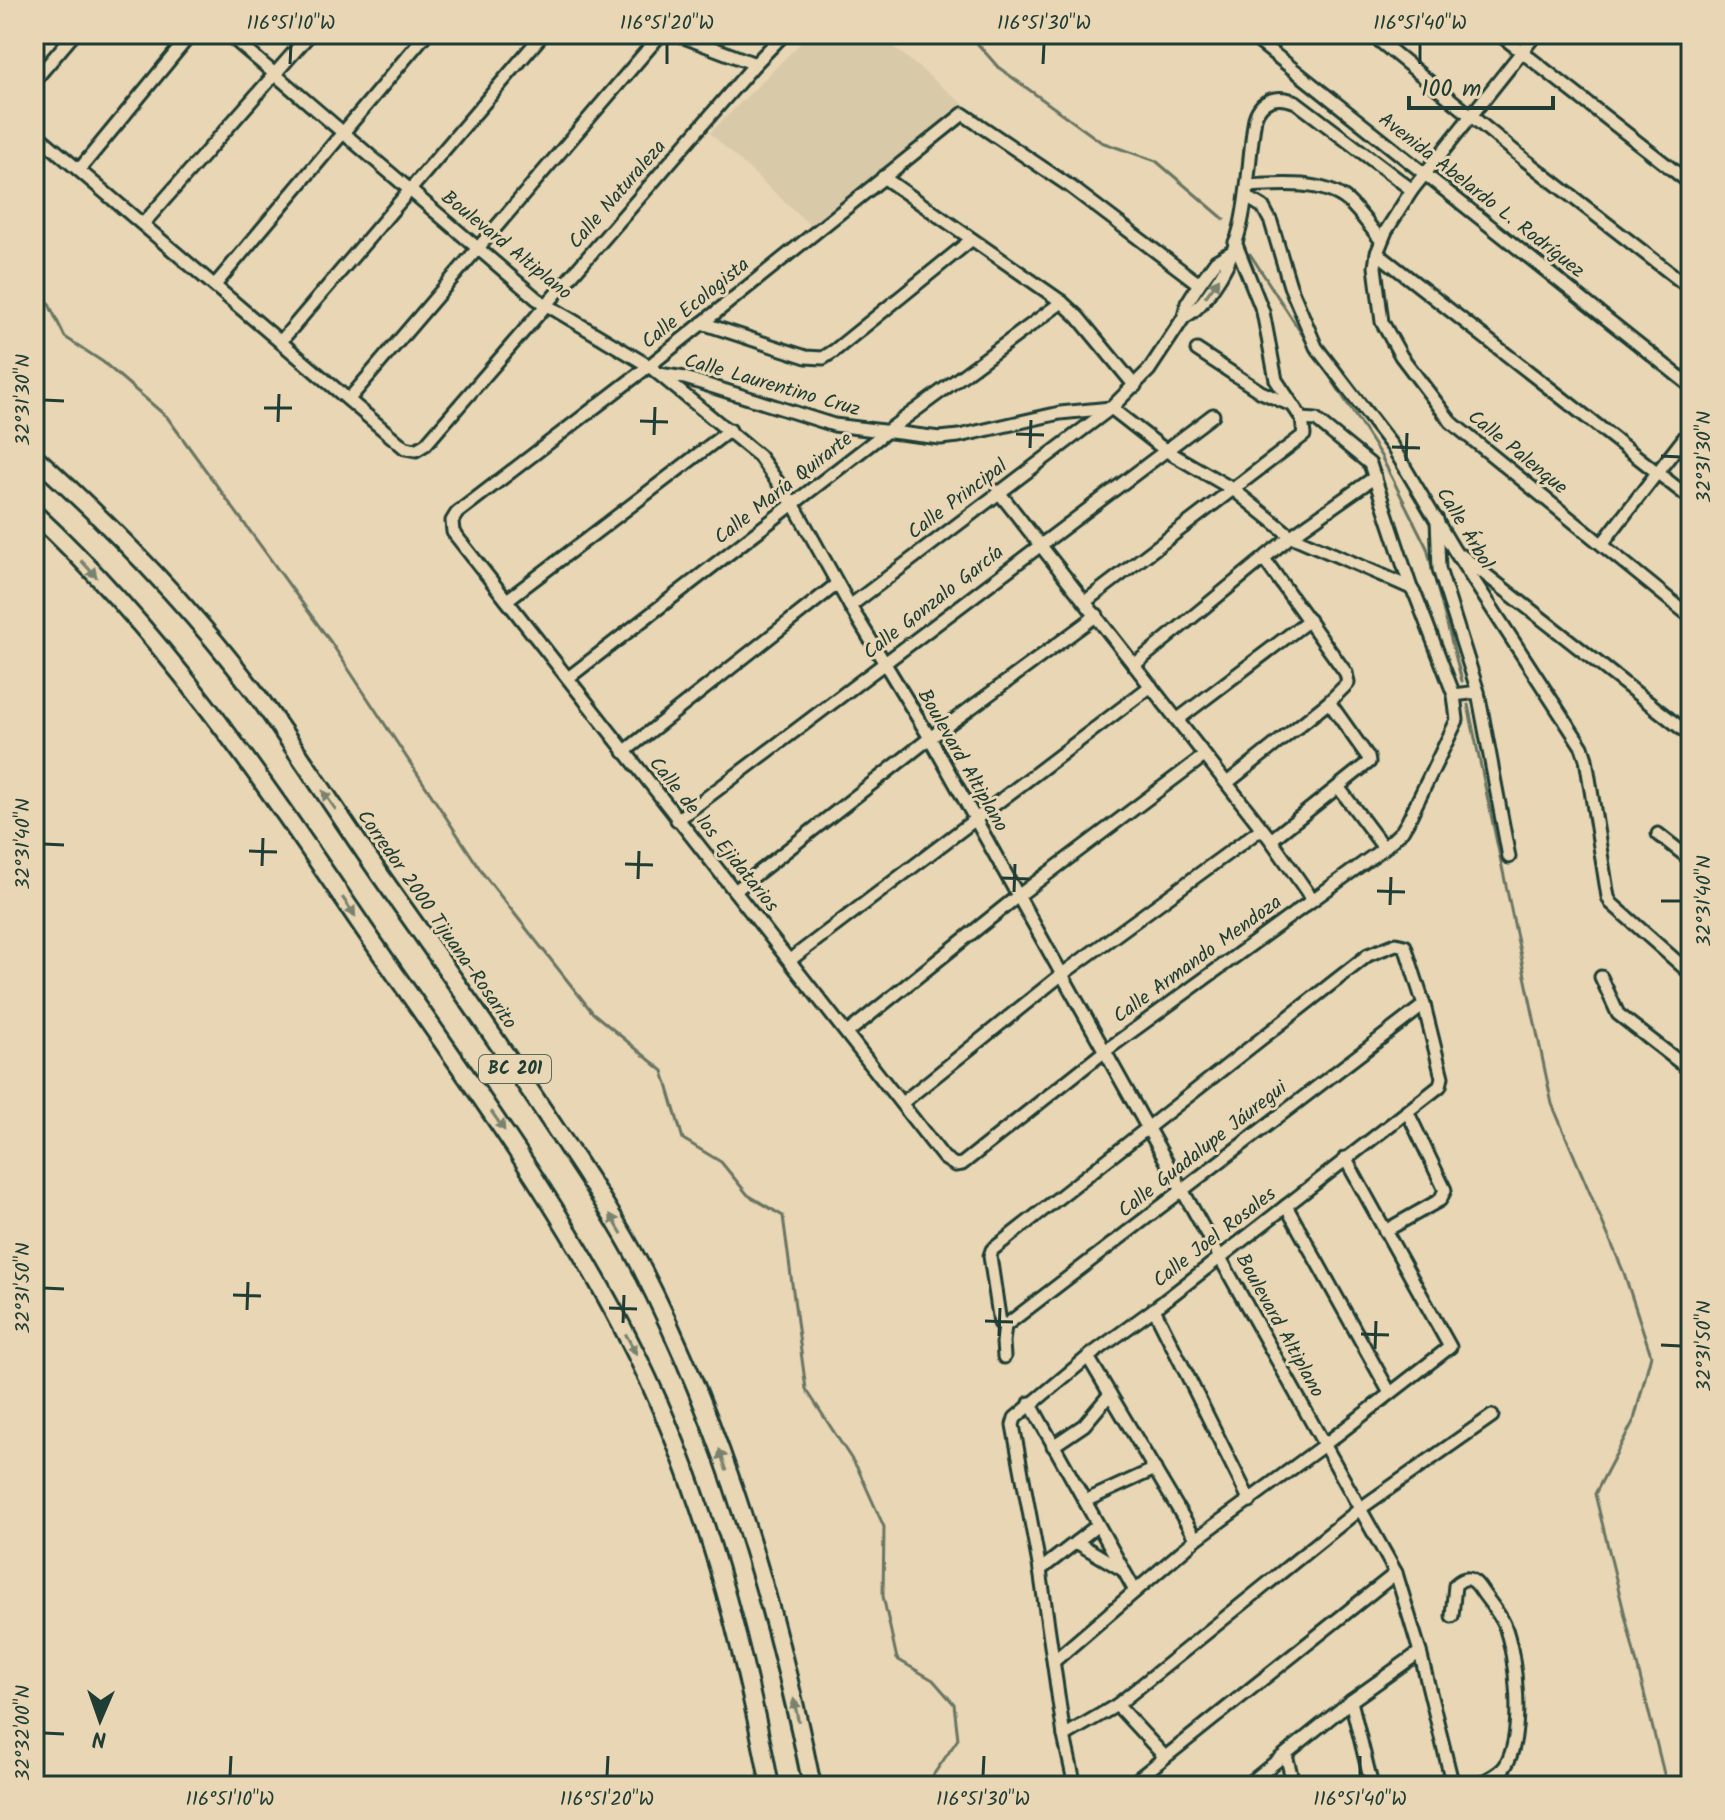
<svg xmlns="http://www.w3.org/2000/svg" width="1725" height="1820" font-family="Kalam,sans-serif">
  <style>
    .built { fill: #d8c9a9 }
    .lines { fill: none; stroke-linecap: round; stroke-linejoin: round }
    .stream { stroke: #687563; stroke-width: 3 }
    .minor-casing { stroke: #1f3d34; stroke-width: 17 }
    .highway-casing { stroke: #1f3d34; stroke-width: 22 }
    .minor { stroke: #e8d6b4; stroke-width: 11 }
    .highway { stroke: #e8d6b4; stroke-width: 16 }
    .oneway { fill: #79826e }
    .ticks { fill: none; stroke: #1f3d34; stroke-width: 3 }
    .labels { text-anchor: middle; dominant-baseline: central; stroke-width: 6; stroke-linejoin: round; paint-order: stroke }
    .shield { fill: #e8d6b4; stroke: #5b6b5a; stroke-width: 2 }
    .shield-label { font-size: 18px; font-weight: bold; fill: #1f3d34 }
    .street-label { font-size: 20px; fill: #1f3d34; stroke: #e8d6b4 }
    .neatline { fill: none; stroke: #1f3d34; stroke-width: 3 }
    .ticks-label { font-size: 20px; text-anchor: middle; fill: #1f3d34 }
  </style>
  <rect width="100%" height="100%" fill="#e8d6b4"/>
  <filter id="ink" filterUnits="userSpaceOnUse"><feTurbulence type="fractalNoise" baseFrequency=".0125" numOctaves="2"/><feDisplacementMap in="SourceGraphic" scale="16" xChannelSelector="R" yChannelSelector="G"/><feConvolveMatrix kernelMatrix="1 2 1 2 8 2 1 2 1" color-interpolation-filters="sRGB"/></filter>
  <g filter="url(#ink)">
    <polygon class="built" points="810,34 878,34 963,104 811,226 710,133"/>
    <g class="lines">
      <g class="stream">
        <polyline points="969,34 998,67 1101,142 1156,161 1224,219"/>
        <polyline points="1250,254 1309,345"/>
        <polyline points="34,280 41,288 65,337 103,362 167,417 332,644 484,875 593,1013 663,1071 683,1139 721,1162 748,1195 783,1216 806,1389 858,1469 884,1527 883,1596 897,1659 933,1680 954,1704 958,1739 927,1784 928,1786"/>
        <polyline points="1318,358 1381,456 1427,548 1462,681"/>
        <polyline points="1468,705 1552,1104 1624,1273 1651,1355 1634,1420 1595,1494 1667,1786"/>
      </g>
      <defs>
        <g id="minor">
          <polyline points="228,34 537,299 649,366 759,456 794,505 850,606 930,738 1396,1573 1420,1652 1453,1786"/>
          <polyline points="676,34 755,64"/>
          <polyline points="1249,34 1691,386"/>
          <polyline points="1371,34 1525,160 1691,289"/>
          <polyline points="1499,34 1691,184"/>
          <polyline points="1536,34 1412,190 1386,231 1377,253 1375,267 1382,322 1401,356 1451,422 1691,617"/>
          <polyline points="34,81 74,34"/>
          <polyline points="34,132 405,448 416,450 426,444 755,64 784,34"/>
          <polyline points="79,170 191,34"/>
          <polyline points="883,177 1062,302 1078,317 1135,386"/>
          <path d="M1248,186C1278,184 1323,180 1348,201C1360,212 1370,227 1381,240"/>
          <polyline points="1248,198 1263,207 1271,222 1290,286 1316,347 1392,446 1454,550 1582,747 1586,759 1608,897 1611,903 1691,974"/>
          <polyline points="143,224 310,34"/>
          <polyline points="1377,253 1691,499"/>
          <polyline points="215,285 426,34"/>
          <path d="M1184,317C1198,310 1205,299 1214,286C1251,234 1245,178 1255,118C1261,98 1278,95 1296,102L1412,190"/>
          <polyline points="702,323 806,357 823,358 834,351 971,240"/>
          <polyline points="281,341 543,34"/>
          <polyline points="1197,350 1261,392 1289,404"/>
          <polyline points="659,374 685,378 834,425 940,438 959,436 1060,413 1111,408 1165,450 1234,490 1291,536 1393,580 1411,588 1416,596 1454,695 1457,720 1408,821 1402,831 1384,848 1105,1051 962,1164 955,1165 944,1158 453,532 452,521 457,513 649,366 963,114 1071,187 1199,284"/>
          <polyline points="349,399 661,34"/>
          <polyline points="1302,419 1316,420 1370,464 1411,588"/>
          <polyline points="998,491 1271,840 1312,899"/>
          <polyline points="1437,519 1439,569 1478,692 1509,857"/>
          <polyline points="1602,544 1691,429"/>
          <polyline points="1462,556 1691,736"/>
          <polyline points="507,600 730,430"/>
          <polyline points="1086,601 1304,435 1302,419 1276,380 1263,312 1235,242"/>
          <polyline points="850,606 1111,408 1149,370 1184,317 1187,303 1199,284 1216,261 1230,253"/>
          <polyline points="1134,665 1291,536 1375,477"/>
          <polyline points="568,678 886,432 1062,302"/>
          <polyline points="1454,695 1478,692"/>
          <polyline points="1177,720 1309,620"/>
          <polyline points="624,752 837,584"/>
          <polyline points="1227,783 1329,702 1348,683 1346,673 1264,559"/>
          <polyline points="1339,788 1384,848"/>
          <polyline points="677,820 1213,415"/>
          <polyline points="1658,834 1691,860"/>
          <polyline points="1271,840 1369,762 1368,757 1329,702"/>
          <polyline points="735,891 930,738 1097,615"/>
          <polyline points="790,960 1151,686"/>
          <polyline points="1601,977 1618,1014 1691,1071"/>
          <polyline points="847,1033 1018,896 1204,756"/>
          <polyline points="902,1103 1061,975 1261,829"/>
          <polyline points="1286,1206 1390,1393"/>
          <polyline points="1385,1231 1440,1200 1445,1190 1407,1111"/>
          <polyline points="1154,1309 1250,1501"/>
          <polyline points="1005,1326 1000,1323 990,1256 992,1250 1368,955 1396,944 1405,946 1424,1005 1442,1077 1440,1086 1154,1309 1088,1357 1015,1418 1013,1425 1040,1570 1064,1736 1075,1786"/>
          <polyline points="1005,1326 1424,1005"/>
          <polyline points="1004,1357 1003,1342 1005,1326"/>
          <polyline points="1088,1357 1196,1539"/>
          <polyline points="1030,1403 1134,1589"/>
          <polyline points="1053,1446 1084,1425 1110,1394"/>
          <polyline points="1085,1501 1155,1469"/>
          <polyline points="1076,1542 1123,1570"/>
          <polyline points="1040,1570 1098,1525"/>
          <path d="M1452,1616L1455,1585C1468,1573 1475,1580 1483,1593C1490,1603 1499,1613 1504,1624C1517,1656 1524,1734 1506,1765C1500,1775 1486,1779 1477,1786"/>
          <polyline points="1054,1661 1196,1539 1324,1445 1450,1347 1345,1158"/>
          <polyline points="1351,1701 1372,1786"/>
          <polyline points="1117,1705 1164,1756"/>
          <polyline points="1064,1736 1117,1705 1361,1508 1492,1416"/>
          <polyline points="1286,1755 1294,1786"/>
          <polyline points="1129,1786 1396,1573"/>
          <polyline points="1246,1786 1351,1701 1420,1652"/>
        </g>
        <g id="highway">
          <path d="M34,456C114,528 189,605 254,691C299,752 340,817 383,879C442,962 501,1046 557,1131C586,1175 616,1219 640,1265C724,1429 776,1606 812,1786"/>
          <path d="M34,513C166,636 263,781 364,929C460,1069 563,1205 638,1358C704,1493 742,1639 770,1786"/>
        </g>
      </defs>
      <use href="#minor" class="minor-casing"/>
      <use href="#highway" class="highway-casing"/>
      <use href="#minor" class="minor"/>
      <use href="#highway" class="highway"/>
    </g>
    <defs><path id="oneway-solid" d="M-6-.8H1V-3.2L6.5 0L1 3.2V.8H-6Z" transform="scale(2)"/></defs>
    <g class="oneway">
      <use href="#oneway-solid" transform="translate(1212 288) rotate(-54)"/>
      <use href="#oneway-solid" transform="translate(89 569) rotate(47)"/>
      <use href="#oneway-solid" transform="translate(329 800) rotate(-125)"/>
      <use href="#oneway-solid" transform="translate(349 907) rotate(56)"/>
      <use href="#oneway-solid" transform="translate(498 1121) rotate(55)"/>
      <use href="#oneway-solid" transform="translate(616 1224) rotate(-121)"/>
      <use href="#oneway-solid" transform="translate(631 1344) rotate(62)"/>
      <use href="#oneway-solid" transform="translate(723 1460) rotate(-109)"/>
      <use href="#oneway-solid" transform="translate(796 1710) rotate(-102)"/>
    </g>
  </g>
  <path class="ticks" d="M290,64L291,44M667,64V44M1043,64L1044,44M1420,64V44M44,400L64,401M264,408H292M640,421L668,422M278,422L279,394M1016,434L1044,435M654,435L655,407M1392,447L1420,448M1030,448L1031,420M1661,456L1681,457M1406,461L1407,433M44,844L64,845M249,851L277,852M625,864L653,865M262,866L263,838M1001,878L1029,879M638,879L639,851M1377,891L1405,892M1014,892L1015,864M1661,901H1681M1390,905L1391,877M44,1288L64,1289M233,1295L261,1296M609,1308L637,1309M247,1310L248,1282M985,1321L1013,1322M623,1323L624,1295M1361,1334L1389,1335M999,1336L1000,1308M1661,1345L1681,1346M1375,1349L1376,1321M44,1733L64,1734M230,1776L231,1756M607,1776L608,1756M983,1776L984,1756M1360,1776V1756"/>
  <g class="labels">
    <rect class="shield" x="479" y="1055" width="72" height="28" rx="6"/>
    <g class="shield-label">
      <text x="515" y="1069">BC 201</text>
    </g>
    <g class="street-label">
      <text transform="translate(618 195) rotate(-49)">Calle Naturaleza</text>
      <text transform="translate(1481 196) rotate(38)">Avenida Abelardo L. Rodríguez</text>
      <text transform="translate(506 246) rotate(39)">Boulevard Altiplano</text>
      <text transform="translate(696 304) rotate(-39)">Calle Ecologista</text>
      <text transform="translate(772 386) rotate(16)">Calle Laurentino Cruz</text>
      <text transform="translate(1517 453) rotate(39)">Calle Palenque</text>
      <text transform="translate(784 489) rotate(-38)">Calle María Quirarte</text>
      <text transform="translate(958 500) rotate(-37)">Calle Principal</text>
      <text transform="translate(1464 529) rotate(59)">Calle Árbol</text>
      <text transform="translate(934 603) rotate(-38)">Calle Gonzalo García</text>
      <text transform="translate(962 761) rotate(60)">Boulevard Altiplano</text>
      <text transform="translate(713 835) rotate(51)">Calle de los Ejidatarios</text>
      <text transform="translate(436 920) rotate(55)">Corredor 2000 Tijuana-Rosarito</text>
      <text transform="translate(1198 960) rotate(-36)">Calle Armando Mendoza</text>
      <text transform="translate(1203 1150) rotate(-38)">Calle Guadalupe Jáuregui</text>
      <text transform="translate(1215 1238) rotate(-38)">Calle Joel Rosales</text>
      <text transform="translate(1279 1326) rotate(61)">Boulevard Altiplano</text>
    </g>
  </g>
  <rect width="1725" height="1820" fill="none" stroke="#e8d6b4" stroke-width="88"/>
  <g transform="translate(100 1720) rotate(182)" stroke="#e8d6b4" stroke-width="6" paint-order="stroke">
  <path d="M0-6L14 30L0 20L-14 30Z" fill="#1f3d34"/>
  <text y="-12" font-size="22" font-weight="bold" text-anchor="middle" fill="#1f3d34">N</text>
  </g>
  <path d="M1409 96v12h144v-12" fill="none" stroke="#1f3d34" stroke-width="4"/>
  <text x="1421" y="96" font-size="24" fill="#1f3d34" stroke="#e8d6b4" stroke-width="6" paint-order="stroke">100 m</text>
  <rect x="44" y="44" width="1637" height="1732" class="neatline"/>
  <g class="ticks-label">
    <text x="291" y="29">116°51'10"W</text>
    <text x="667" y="29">116°51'20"W</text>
    <text x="1044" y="29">116°51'30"W</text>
    <text x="1420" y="29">116°51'40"W</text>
    <text transform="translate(22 400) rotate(-90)" y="7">32°31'30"N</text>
    <text transform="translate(1703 457) rotate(-90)" y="7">32°31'30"N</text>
    <text transform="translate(22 844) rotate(-90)" y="7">32°31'40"N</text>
    <text transform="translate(1703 901) rotate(-90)" y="7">32°31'40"N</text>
    <text transform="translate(22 1288) rotate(-90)" y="7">32°31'50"N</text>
    <text transform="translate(1703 1346) rotate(-90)" y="7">32°31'50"N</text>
    <text transform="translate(22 1733) rotate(-90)" y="7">32°32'00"N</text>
    <text x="230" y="1805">116°51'10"W</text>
    <text x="607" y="1805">116°51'20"W</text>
    <text x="983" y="1805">116°51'30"W</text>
    <text x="1360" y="1805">116°51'40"W</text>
  </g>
</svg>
